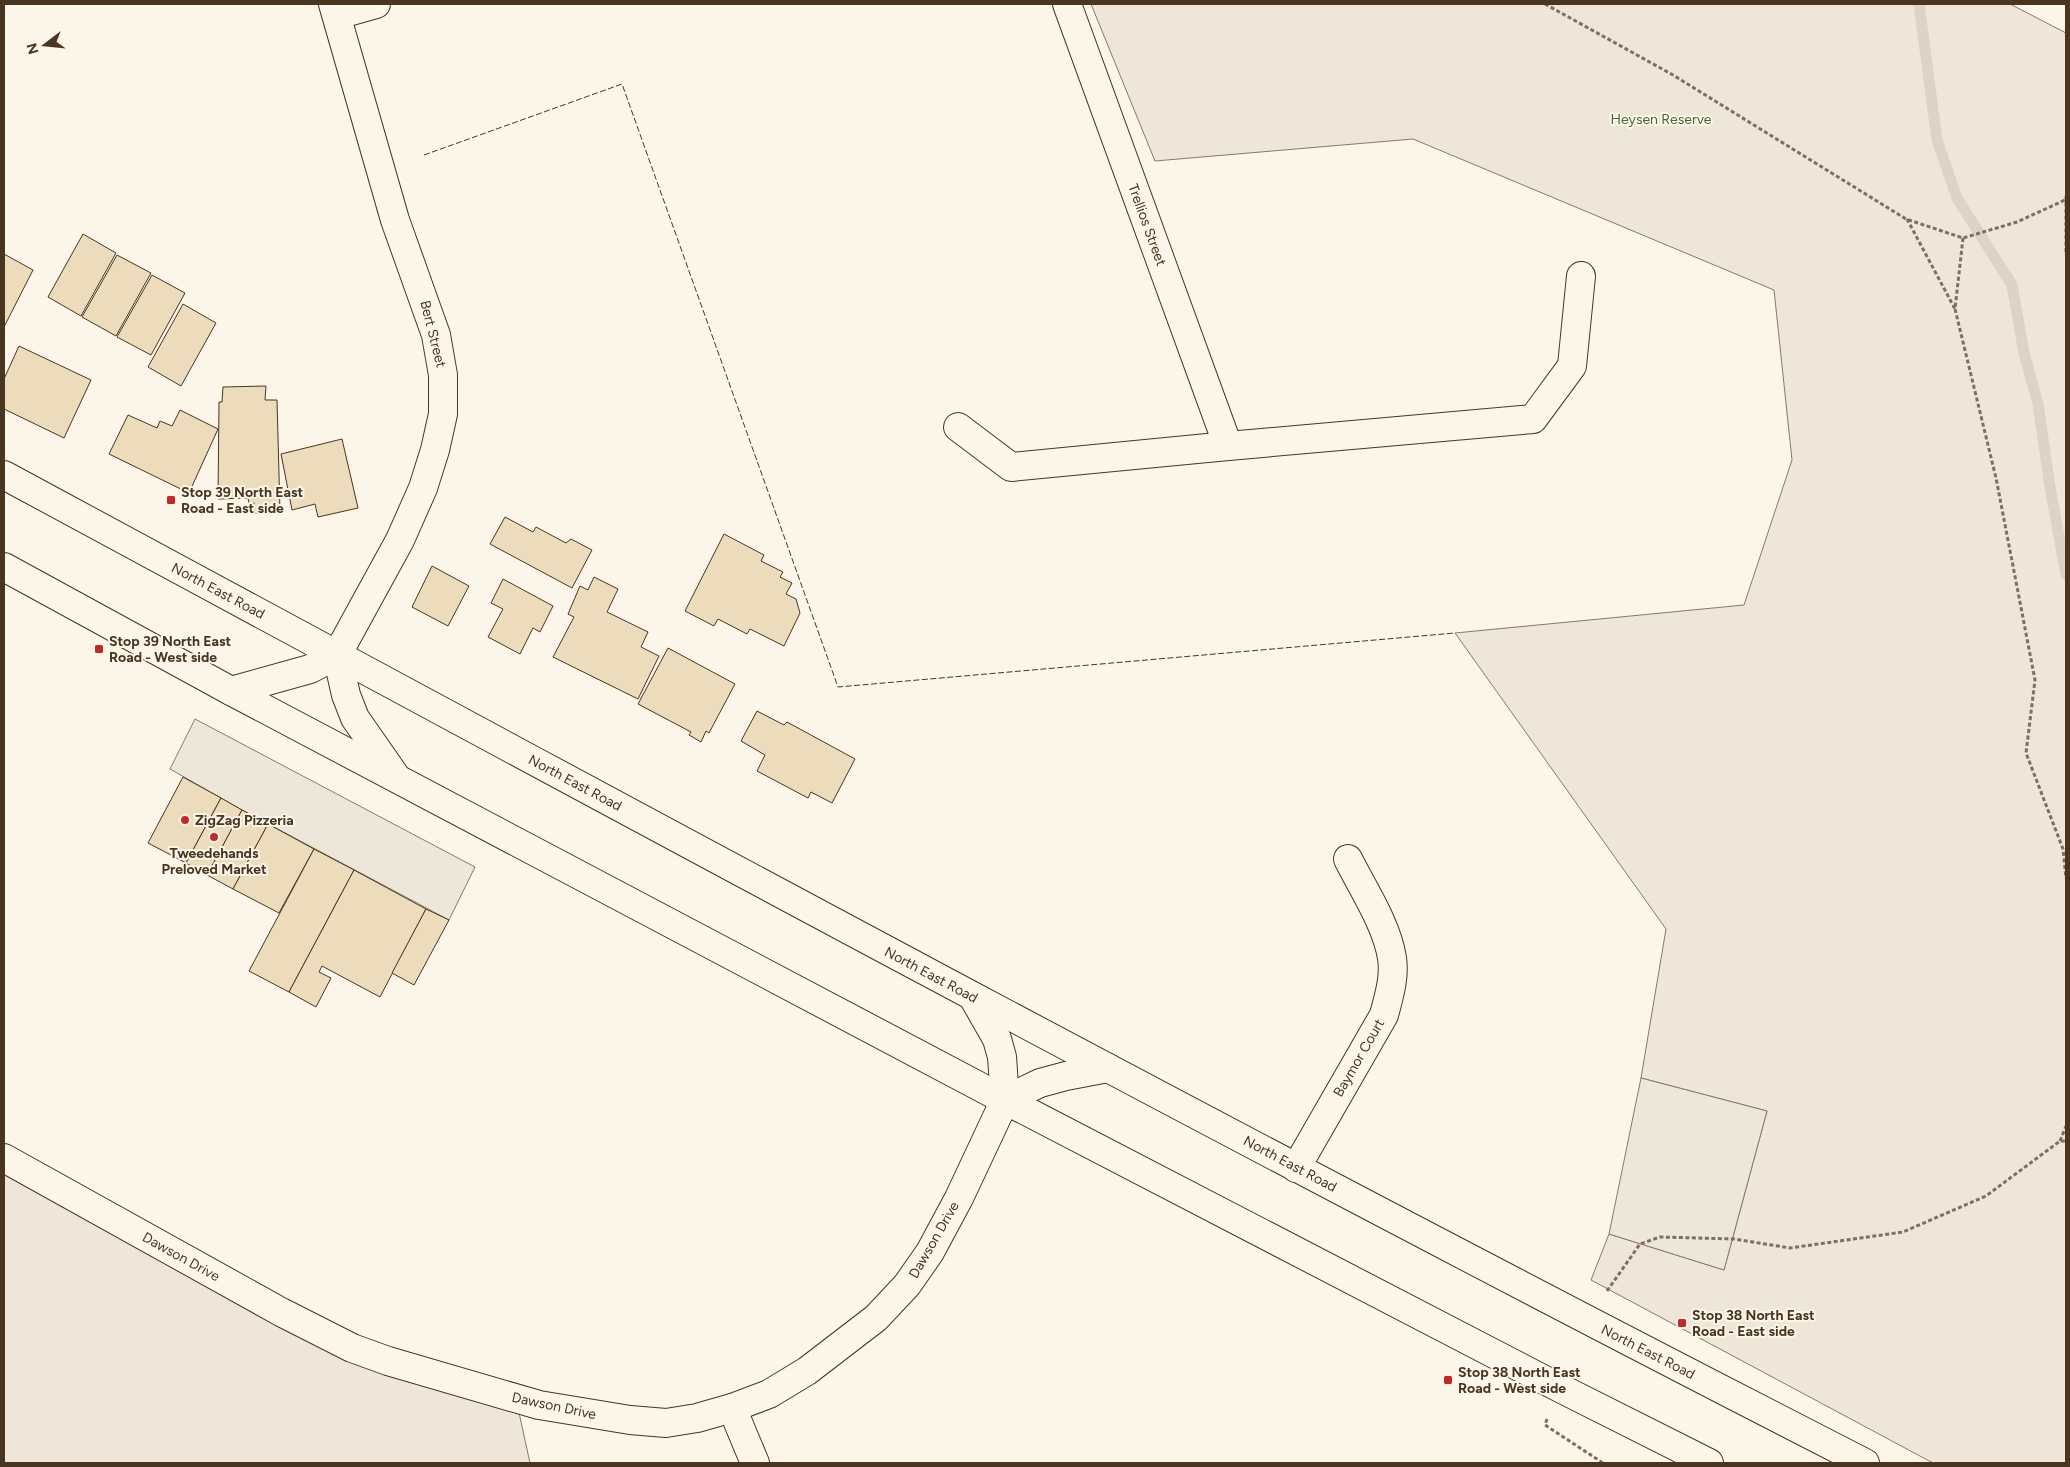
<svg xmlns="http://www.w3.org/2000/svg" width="2070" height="1467" font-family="Figtree,sans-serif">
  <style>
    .green { fill: #ede6d9; stroke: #887966 }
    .parking { fill: #ede7d9; stroke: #887966 }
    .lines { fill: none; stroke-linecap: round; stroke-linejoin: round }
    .stream { stroke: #dcd4c6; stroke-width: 11 }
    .building { fill: #ecdcbc; stroke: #4a3520 }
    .minor-casing { stroke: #4a3520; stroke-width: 30 }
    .trunk-casing { stroke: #4a3520; stroke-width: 30 }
    .path { stroke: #7f6f5c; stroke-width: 3; stroke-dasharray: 4 2.5; stroke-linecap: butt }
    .minor { stroke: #fbf6e9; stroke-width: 28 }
    .trunk { stroke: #fbf6e9; stroke-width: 28 }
    .fence { stroke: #4a3520; stroke-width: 1; stroke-dasharray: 6 2.5; stroke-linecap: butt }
    .poi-dot { fill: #c62828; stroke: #fbf6e9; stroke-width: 2 }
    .labels { text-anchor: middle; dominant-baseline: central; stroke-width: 4; stroke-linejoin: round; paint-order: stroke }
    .park-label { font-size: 14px; fill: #436837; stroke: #fbf6e9 }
    .street-label { font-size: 14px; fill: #4a3520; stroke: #fbf6e9 }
    .poi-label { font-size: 14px; font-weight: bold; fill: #4a3520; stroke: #fbf6e9; text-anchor: start }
  </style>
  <rect width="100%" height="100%" fill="#fbf6e9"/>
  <g class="green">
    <polygon points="1091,4 2010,4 2066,33 2066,1463 1933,1463 1591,1280 1609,1234 1724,1270 1767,1111 1641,1078 1666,929 1455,633 1744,605 1792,460 1774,290 1413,139 1155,161"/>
    <polygon points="4,1155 346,1345 516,1399 530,1463 4,1463"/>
  </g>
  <g class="parking">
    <polygon points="195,719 475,867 449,920 242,810 170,769"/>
    <polygon points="1641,1078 1767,1111 1724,1270 1609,1234"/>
  </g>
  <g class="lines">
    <polyline class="stream" points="1919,4 1937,140 1957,198 2012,285 2024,353 2038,404 2050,487 2066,575"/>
  </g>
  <g class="building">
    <polygon points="83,234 116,253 81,316 48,297"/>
    <polygon points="4,254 33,270 4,327"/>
    <polygon points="117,255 151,273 116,336 82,317"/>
    <polygon points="152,275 185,293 151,355 117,337"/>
    <polygon points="183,304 216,323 181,386 148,367"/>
    <polygon points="19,346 91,380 64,438 4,409 4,379"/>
    <polygon points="266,386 265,400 277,400 280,512 254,513 254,503 249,504 248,498 218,499 219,402 222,402 223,387"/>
    <polygon points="180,410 218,429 189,493 109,454 128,415 157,428 160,421 172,426"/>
    <polygon points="342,439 358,508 318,517 315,504 292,510 281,454"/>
    <polygon points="505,517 533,532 536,527 566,543 571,539 592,550 572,588 490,544"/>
    <polygon points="724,534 764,555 761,561 783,572 780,577 792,583 786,594 796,599 800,613 784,646 750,629 747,634 718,619 714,626 685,611"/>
    <polygon points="432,566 469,586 448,626 412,607"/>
    <polygon points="594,577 618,589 607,612 648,632 641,647 659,656 638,699 553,657 574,617 568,614 580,586 588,590"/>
    <polygon points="503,579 553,606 540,632 533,628 520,654 488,637 503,609 491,603"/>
    <polygon points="668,648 735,684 709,733 706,731 701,742 689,735 691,732 638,704"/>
    <polygon points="757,711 784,725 787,722 855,759 832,803 811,792 808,798 757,771 765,755 741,741"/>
    <polygon points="183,777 221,798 186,863 148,843"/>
    <polygon points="221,798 242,810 207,875 186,863"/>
    <polygon points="242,810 268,824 233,889 207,875"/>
    <polygon points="268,824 314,849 279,913 233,889"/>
    <polygon points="314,849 354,870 289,992 249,971"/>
    <polygon points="354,870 426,909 380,997 322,966 319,972 331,978 316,1007 289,992"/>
    <polygon points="426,909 449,920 414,985 392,973"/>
  </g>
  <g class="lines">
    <defs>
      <g id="minor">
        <polyline points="333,4 395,220 436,335 443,375 443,414 435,450 423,488 400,540 337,655"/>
        <polyline points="1067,4 1228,446"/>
        <polyline points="337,15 376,4"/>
        <polyline points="958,427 1011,467 1228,446 1533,419 1572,366 1581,276"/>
        <polyline points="4,1158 281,1312 352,1348 388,1361 539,1405 630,1420 666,1423 697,1418 732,1408 769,1394 807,1371 876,1318 907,1285 930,1252 959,1198 1005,1100"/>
        <path d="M1296,1168L1384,1015C1389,996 1395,977 1392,958C1387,925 1363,889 1348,859"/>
        <polyline points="732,1408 755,1463"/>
      </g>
      <g id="trunk">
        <path d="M4,475C622,809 1240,1143 1865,1463"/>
        <polyline points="4,567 231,691 1005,1100 1560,1388 1709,1463"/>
        <polyline points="337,655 346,695 355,718 394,774"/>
        <polyline points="231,691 310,669 337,655"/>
        <polyline points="973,997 997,1039 1002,1057 1005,1100"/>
        <polyline points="1005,1100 1040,1083 1066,1076 1108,1068"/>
      </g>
    </defs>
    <use href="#minor" class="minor-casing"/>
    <use href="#trunk" class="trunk-casing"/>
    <g class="path">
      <polyline points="1545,4 1673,75 1906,219 1963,238 2017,222 2065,200"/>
      <polyline points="2066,196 2066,255"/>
      <polyline points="1907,219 1955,309"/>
      <polyline points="1963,238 1955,309 1996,478 2035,680 2026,753 2063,849 2066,878"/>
      <polyline points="2060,1141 2066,1126"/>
      <polyline points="1607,1291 1640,1244 1660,1237 1734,1239 1790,1248 1903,1232 1986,1196 2060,1141 2066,1141"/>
      <polyline points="1547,1419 1545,1425 1603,1463"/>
    </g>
    <use href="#minor" class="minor"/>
    <use href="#trunk" class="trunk"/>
    <polyline class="fence" points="424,155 622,84 838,687 1455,633"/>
  </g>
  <g class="poi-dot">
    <rect x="166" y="495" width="10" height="10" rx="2.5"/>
    <rect x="94" y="644" width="10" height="10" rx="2.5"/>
    <circle cx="185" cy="820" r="5"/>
    <circle cx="214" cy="837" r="5"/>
    <rect x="1677" y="1318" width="10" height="10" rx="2.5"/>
    <rect x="1443" y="1375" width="10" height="10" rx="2.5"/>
  </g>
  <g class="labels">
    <g class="park-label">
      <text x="1661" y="119">Heysen Reserve</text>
    </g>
    <g class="street-label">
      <text transform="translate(1147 225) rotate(70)">Trellios Street</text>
      <text transform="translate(433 334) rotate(76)">Bert Street</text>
      <text transform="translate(218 591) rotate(28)">North East Road</text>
      <text transform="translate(575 783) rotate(28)">North East Road</text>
      <text transform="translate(931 975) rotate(28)">North East Road</text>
      <text transform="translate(1359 1058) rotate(-60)">Baymor Court</text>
      <text transform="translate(1290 1164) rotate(28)">North East Road</text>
      <text transform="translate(934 1240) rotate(-60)">Dawson Drive</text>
      <text transform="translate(181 1257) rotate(29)">Dawson Drive</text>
      <text transform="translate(1648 1352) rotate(27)">North East Road</text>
      <text transform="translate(554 1406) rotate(12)">Dawson Drive</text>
    </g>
    <g class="poi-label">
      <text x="181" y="492">Stop 39 North East<tspan x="181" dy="16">Road - East side</tspan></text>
      <text x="109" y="641">Stop 39 North East<tspan x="109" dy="16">Road - West side</tspan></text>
      <text x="195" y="820">ZigZag Pizzeria</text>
      <text x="214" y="853" text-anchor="middle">Tweedehands<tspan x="214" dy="16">Preloved Market</tspan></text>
      <text x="1692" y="1315">Stop 38 North East<tspan x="1692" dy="16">Road - East side</tspan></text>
      <text x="1458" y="1372">Stop 38 North East<tspan x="1458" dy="16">Road - West side</tspan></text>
    </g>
  </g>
  <rect width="2070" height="1467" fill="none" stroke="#4a3520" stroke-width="10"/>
  <g transform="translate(45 45) rotate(254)" stroke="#fbf6e9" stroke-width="4" paint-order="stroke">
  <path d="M0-4L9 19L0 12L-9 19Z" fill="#4a3520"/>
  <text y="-8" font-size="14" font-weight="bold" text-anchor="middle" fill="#4a3520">N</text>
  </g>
</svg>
